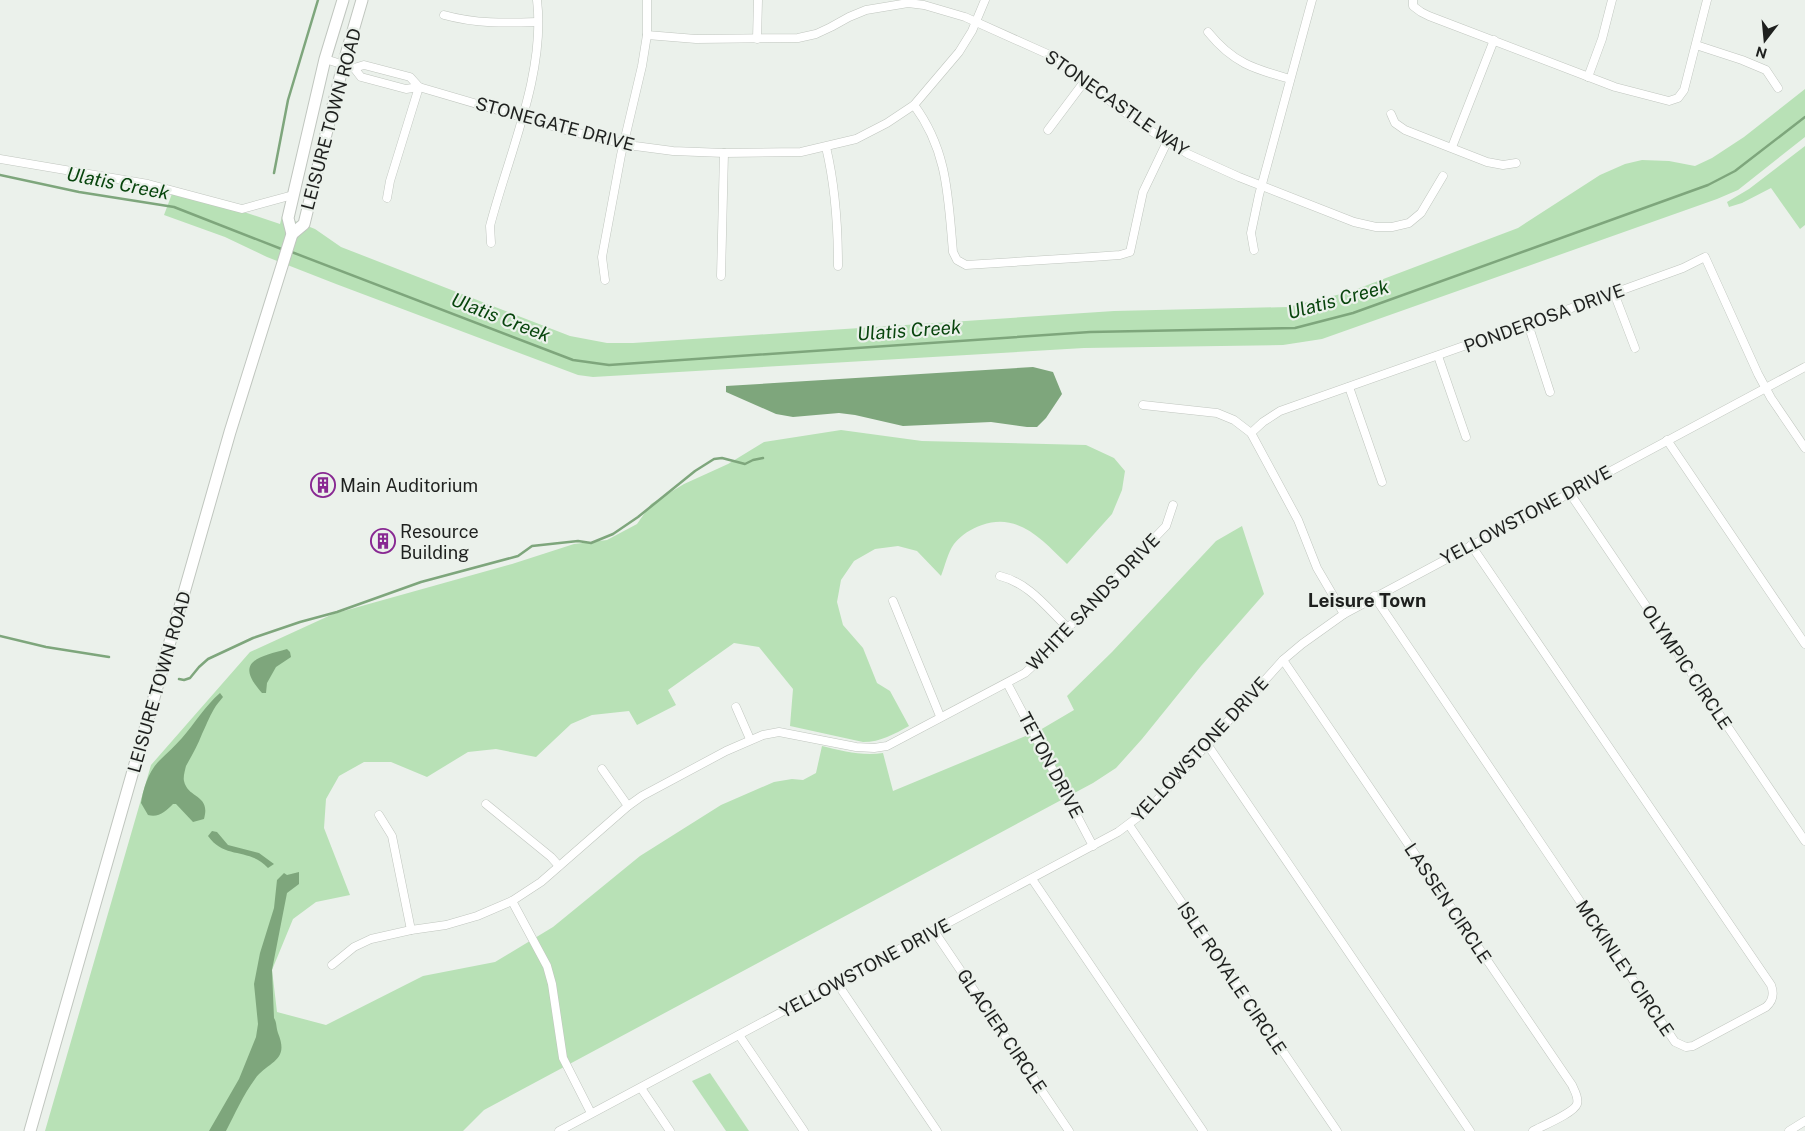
<svg xmlns="http://www.w3.org/2000/svg" width="1805" height="1131" font-family="'Public Sans',sans-serif">
  <style>
    .green { fill: #b8e1b6 }
    .water { fill: #7ea67c }
    .lines { fill: none; stroke-linecap: round; stroke-linejoin: round }
    .stream { stroke: #7ea67c; stroke-width: 2.5 }
    .street-casing { stroke: #c0c6bf; stroke-width: 9 }
    .secondary-casing { stroke: #c0c6bf; stroke-width: 13 }
    .street { stroke: #fff; stroke-width: 8 }
    .secondary { stroke: #fff; stroke-width: 11 }
    .labels { text-anchor: middle; dominant-baseline: central; stroke-width: 4.5; stroke-linejoin: round; paint-order: stroke }
    .street-label { font-size: 18px; fill: #1e201e; stroke: #ebf1eb }
    .poi-label { font-size: 18px; fill: #1e201e; stroke: #ebf1eb; text-anchor: start }
    .water-label { font-size: 19px; font-style: italic; fill: #08450d; stroke: #ebf1eb }
    .neighbourhood-label { font-size: 19px; font-weight: bold; fill: #1e201e; stroke: #ebf1eb }
  </style>
  <rect width="100%" height="100%" fill="#ebf1eb"/>
  <g class="green">
    <polygon points="1805,89 1805,137 1738,190 1717,199 1322,339 1283,345 1084,348 593,377 578,375 336,284 267,257 225,237 164,215 173,191 208,200 280,224 282,216 315,229 341,247 570,336 607,343 633,343 1114,311 1288,307 1349,292 1518,228 1600,175 1625,164 1642,160 1669,161 1695,166 1712,158 1744,137"/>
    <polygon points="1805,146 1805,225 1800,229 1771,188 1742,203 1729,207 1727,202 1749,189"/>
    <path d="M841,430L922,441L1086,445L1114,458L1125,471L1122,490L1112,514L1067,564C1043,541 1019,512 982,525C971,529 962,534 954,544C948,552 945,566 941,576L917,551L898,546L875,549L854,561L841,580L837,602L843,625L863,648L877,683L890,691L909,726C894,734 881,742 863,742L790,726L793,689L759,647L734,643L668,690L676,705L637,725L629,711L592,715L571,724L536,757L496,749L468,752L427,777L391,762H364L339,776L326,799L324,828L350,895L316,902L293,919L272,970L277,1012L326,1025L423,976L495,962L553,927L640,856L721,805L774,782L792,779L803,780L816,773L822,746C843,751 861,756 883,753L893,791L1040,730L1074,710L1067,696L1112,652L1216,541L1242,526L1264,594L1201,666L1142,739L1116,768L1093,783L484,1110L463,1131H45L151,765L250,652L333,614L512,564L574,544L607,540L637,524L651,504L684,484L728,464L764,442Z"/>
    <polygon points="710,1073 749,1131 726,1131 692,1081"/>
  </g>
  <g class="water">
    <polygon points="1033,367 1053,372 1062,394 1046,418 1037,427 1027,427 991,422 903,426 855,415 839,413 793,417 776,414 726,392 726,386"/>
    <path d="M287,649L290,652L291,657L276,667L267,683L266,693H262C233,661 259,657 287,649Z"/>
    <path d="M220,693L223,697C220,701 216,705 214,709C209,717 206,726 202,734C198,745 192,755 186,766C185,770 183,777 184,781C188,799 211,794 204,819L193,822L176,804H173C166,811 159,818 148,815L141,803C143,789 149,770 160,760C167,753 175,746 182,738C195,723 205,706 220,693Z"/>
    <path d="M212,831L217,832L228,845L259,853L274,864L268,868C249,847 225,860 208,836Z"/>
    <path d="M299,872V884L287,893L272,970L274,1018C277,1023 276,1027 278,1033C290,1062 268,1061 255,1079C243,1095 235,1114 226,1131H209L239,1079L256,1037L258,1024L254,984L260,953L274,908L277,880L284,873L287,875Z"/>
  </g>
  <g class="lines">
    <g class="stream">
      <polyline points="274,173 288,100 318,0"/>
      <polyline points="0,175 79,192 174,207 284,250"/>
      <polyline points="289,251 573,360 609,365 1090,332 1295,328 1353,313 1708,185 1735,171 1805,117"/>
      <polyline points="0,636 46,647 109,657"/>
      <polyline points="179,679 184,680 190,678 199,667 208,659 253,638 300,622 337,612 421,582 518,556 532,546 578,541 591,543 613,534 638,517 695,471 714,459 722,458 745,464 753,460 763,458"/>
    </g>
    <defs>
      <g id="street">
        <polyline points="1413,0 1413,6 1421,12 1429,16 1615,87 1669,101 1678,98 1684,90 1707,0"/>
        <path d="M444,15C476,24 506,23 538,22"/>
        <path d="M1208,32C1233,63 1254,69 1290,79"/>
        <polyline points="647,35 696,39 798,38 816,34 831,27 849,17 866,10 908,3 924,5 965,17 1052,56 1140,124 1188,154 1239,177 1354,222 1376,227 1392,227 1409,223 1421,213 1443,176"/>
        <polyline points="757,39 758,0"/>
        <polyline points="1696,45 1742,60 1766,70 1778,88"/>
        <polyline points="325,59 354,68 361,77 406,89 419,87 569,131 635,146 673,151 724,153 801,152 856,139 887,123 914,105 959,52 972,31 985,0"/>
        <polyline points="354,68 364,65 410,77 419,87"/>
        <polyline points="1588,77 1602,39 1612,0"/>
        <path d="M914,105C948,151 948,197 953,252L957,260L966,265L1092,257L1120,255L1130,252L1143,192L1167,142"/>
        <polyline points="1391,114 1395,123 1405,130 1487,162 1503,165 1516,163"/>
        <polyline points="1048,130 1084,82"/>
        <path d="M826,147C835,185 838,227 838,266"/>
        <polyline points="1452,147 1494,40"/>
        <polyline points="0,159 148,184 242,209 293,195"/>
        <polyline points="387,198 390,181 419,87"/>
        <path d="M491,243L490,226C508,156 546,73 537,0"/>
        <polyline points="1254,250 1251,233 1259,195 1312,0"/>
        <polyline points="721,276 724,153"/>
        <polyline points="605,280 602,257 621,155 642,66 647,35 647,0"/>
        <polyline points="1614,293 1635,348"/>
        <polyline points="1528,324 1550,392"/>
        <polyline points="1438,356 1466,437"/>
        <polyline points="1349,387 1382,482"/>
        <polyline points="1143,405 1217,413 1234,420 1251,433 1298,520 1317,568 1344,614"/>
        <polyline points="1251,433 1263,422 1280,411 1614,293 1683,268 1705,257 1758,374 1771,398 1805,448"/>
        <polyline points="1667,440 1805,644"/>
        <polyline points="1569,492 1805,841"/>
        <path d="M1000,576C1029,583 1047,608 1068,628"/>
        <path d="M1374,596L1675,1042L1686,1047L1693,1046L1766,1007C1773,1001 1774,993 1771,985L1471,545"/>
        <polyline points="893,601 940,716"/>
        <path d="M1283,660L1572,1085C1574,1090 1579,1097 1577,1104C1574,1113 1542,1126 1533,1131"/>
        <polyline points="1007,683 1093,846"/>
        <polyline points="736,707 750,739"/>
        <polyline points="1207,744 1470,1131"/>
        <polyline points="602,769 628,806"/>
        <polyline points="486,804 551,857 559,866"/>
        <polyline points="379,815 392,836 411,930"/>
        <polyline points="1129,825 1337,1131"/>
        <polyline points="1032,879 1203,1131"/>
        <polyline points="512,901 547,966 552,984 563,1058 591,1113"/>
        <polyline points="934,931 1069,1131"/>
        <polyline points="332,965 354,947 371,939 411,930 446,925 477,916 512,901 541,882 628,806 642,796 726,751 763,735 779,732 856,747 874,748 887,746 1025,673 1037,662 1068,628 1166,526 1173,505"/>
        <polyline points="837,983 937,1131"/>
        <polyline points="739,1035 804,1131"/>
        <polyline points="641,1088 670,1131"/>
        <polyline points="559,1131 1118,832 1150,808 1283,660 1302,644 1344,614 1805,367"/>
        <polyline points="1789,1131 1805,1121"/>
      </g>
      <g id="secondary">
        <polyline points="292,234 304,224 343,65 362,0"/>
        <polyline points="30,1131 230,432 292,234 288,218 325,59 343,0"/>
      </g>
    </defs>
    <use href="#street" class="street-casing"/>
    <use href="#secondary" class="secondary-casing"/>
    <use href="#street" class="street"/>
    <use href="#secondary" class="secondary"/>
  </g>
  <defs>
    <symbol id="building-ring" viewBox="-11 -11 22 22"><circle r="9.5" fill="#ebf1eb" stroke="#882892" stroke-width="1.5"/><path d="M-4-6H4V6H1V3H-1V6H-4ZM-2.5-4.3h1.7v1.8h-1.7ZM.8-4.3h1.7v1.8H.8ZM-2.5-1h1.7V.8h-1.7ZM.8-1h1.7V.8H.8Z" fill="#882892"/></symbol>
  </defs>
  <g fill-rule="evenodd">
    <use href="#building-ring" x="309" y="471" width="28" height="28"/>
    <use href="#building-ring" x="369" y="527" width="28" height="28"/>
  </g>
  <g class="labels">
    <g class="street-label">
      <text transform="translate(1117 103) rotate(35)">STONECASTLE WAY</text>
      <text transform="translate(331 119) rotate(-75)">LEISURE TOWN ROAD</text>
      <text transform="translate(555 124) rotate(15)">STONEGATE DRIVE</text>
      <text transform="translate(1544 318) rotate(-20)">PONDEROSA DRIVE</text>
      <text transform="translate(1526 515) rotate(-28)">YELLOWSTONE DRIVE</text>
      <text transform="translate(1093 602) rotate(-46)">WHITE SANDS DRIVE</text>
      <text transform="translate(1687 667) rotate(56)">OLYMPIC CIRCLE</text>
      <text transform="translate(159 682) rotate(-74)">LEISURE TOWN ROAD</text>
      <text transform="translate(1200 749) rotate(-47)">YELLOWSTONE DRIVE</text>
      <text transform="translate(1051 765) rotate(62)">TETON DRIVE</text>
      <text transform="translate(1448 903) rotate(56)">LASSEN CIRCLE</text>
      <text transform="translate(865 968) rotate(-28)">YELLOWSTONE DRIVE</text>
      <text transform="translate(1625 968) rotate(56)">MCKINLEY CIRCLE</text>
      <text transform="translate(1232 978) rotate(56)">ISLE ROYALE CIRCLE</text>
      <text transform="translate(1002 1031) rotate(56)">GLACIER CIRCLE</text>
    </g>
    <g class="poi-label">
      <text x="340" y="485">Main Auditorium</text>
      <text x="400" y="531">Resource<tspan x="400" dy="21">Building</tspan></text>
    </g>
    <g class="water-label">
      <text transform="translate(118 183) rotate(11)">Ulatis Creek</text>
      <text transform="translate(1338 299) rotate(-15)">Ulatis Creek</text>
      <text transform="translate(501 317) rotate(21)">Ulatis Creek</text>
      <text transform="translate(909 330) rotate(-4)">Ulatis Creek</text>
    </g>
    <g class="neighbourhood-label">
      <text x="1367" y="600">Leisure Town</text>
    </g>
  </g>
  <g transform="translate(1765 40) rotate(196)" stroke="#ebf1eb" stroke-width="4" paint-order="stroke">
  <path d="M0-4L9 19L0 12L-9 19Z" fill="#1e201e"/>
  <text y="-8" font-size="14" font-weight="bold" text-anchor="middle" fill="#1e201e">N</text>
  </g>
</svg>
